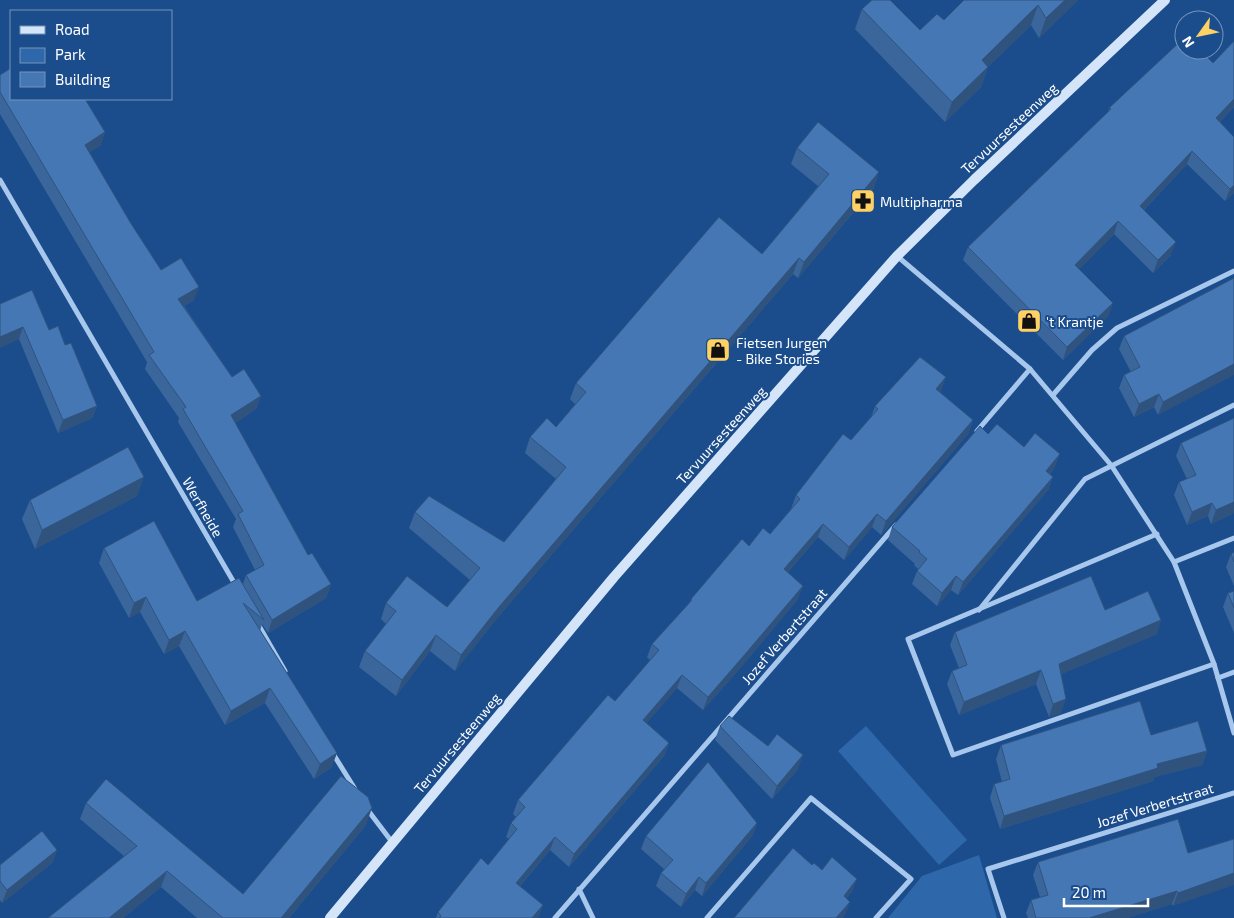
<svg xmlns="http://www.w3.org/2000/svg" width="1234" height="918" font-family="'Exo 2',sans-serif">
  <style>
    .green { fill: #2e67aa }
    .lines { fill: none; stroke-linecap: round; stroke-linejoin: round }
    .street { stroke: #a7c7ed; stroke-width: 5 }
    .secondary { stroke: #d4e4f9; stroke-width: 10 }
    .wall { fill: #3a669b }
    .shaded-wall { fill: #30537e }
    .building { fill: #4477b4; stroke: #30537e }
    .labels { text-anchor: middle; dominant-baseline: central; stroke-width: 4; stroke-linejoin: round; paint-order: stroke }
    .street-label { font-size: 14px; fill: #fff; stroke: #1b4d8c }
    .poi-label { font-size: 14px; fill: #fff; stroke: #1b4d8c; text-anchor: start }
  </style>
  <rect width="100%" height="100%" fill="#1b4d8c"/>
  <g class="green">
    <polygon points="866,726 967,840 939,865 838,751"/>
    <polygon points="979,855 997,918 888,918 922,876"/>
  </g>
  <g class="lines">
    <g class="street">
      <polyline points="0,180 236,586"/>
      <polyline points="897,256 1030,369 1111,465 1174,562 1214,664 1234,733"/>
      <polyline points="1053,395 1092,350 1117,328 1234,271"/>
      <polyline points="977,431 1030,369"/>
      <polyline points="1157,534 908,639 953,755 1214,664"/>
      <polyline points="1174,562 1234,538"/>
      <polyline points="979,610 1085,479 1234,405"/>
      <polyline points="258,624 285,671"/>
      <polyline points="1218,678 1234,672"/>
      <polyline points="332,752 355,789"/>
      <polyline points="367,809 392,842"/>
      <polyline points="579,889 593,918"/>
      <polyline points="555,918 896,525"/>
      <polyline points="707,918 811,798 911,879 876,918"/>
      <polyline points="1004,918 988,869 1234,793"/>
    </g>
    <polyline class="secondary" points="330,918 614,577 897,256 974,180 1165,0"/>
  </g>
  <g class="wall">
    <polygon points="964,0 1078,0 1039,38 1031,25 988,67 981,87 945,122 855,29 862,9 920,30 944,20"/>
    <polygon points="1234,41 1234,107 1220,122 1234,137 1234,193 1225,201 1187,164 1144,210 1171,255 1153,273 1114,234 1079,269 1109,315 1063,360 963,260 968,247 1108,112 1109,108 1213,63"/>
    <polygon points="0,75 105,132 100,146 89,152 130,222 161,270 194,300 184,306 232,377 261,396 256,409 235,423 308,555 331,584 326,598 268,633 262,624 260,631 337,753 331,768 314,779 265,703 225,725 179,646 164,654 140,612 129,618 99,563 104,548 197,601 243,584 246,575 255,570 233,527 236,519 178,422 179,418 145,369 147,362 0,114"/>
    <polygon points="797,148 874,188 798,278 793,274 493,623 455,671 430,651 396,696 359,667 365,651 386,624 381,619 386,603 447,607 470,580 409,528 415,512 504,542 556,479 525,453 530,437 556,427 575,404 570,399 576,383 762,254 818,186 791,164"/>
    <polygon points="1234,278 1158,415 1154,407 1134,417 1119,388 1124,375 1131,372 1119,349 1124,336"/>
    <polygon points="0,304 49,330 65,345 97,406 92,418 58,433 19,339"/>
    <polygon points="941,391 940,392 973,420 968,434 881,535 872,527 844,560 818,537 788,572 798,599 742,666 703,710 677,688 646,723 669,743 664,756 569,867 550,850 520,886 543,905 538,918 436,918 438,912 488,865 509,839 506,837 511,823 516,817 513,814 518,800 615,701 650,660 647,657 652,644 689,604 691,599 749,546 770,534 791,509 796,495 851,440 871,417 875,406"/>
    <polygon points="988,434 1024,447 1055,467 1050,474 1053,477 1048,490 958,595 951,590 937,606 912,584 917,571 918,569 914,565 915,564 888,540 892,527"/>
    <polygon points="1181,443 1234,513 1211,524 1208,516 1187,525 1174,495 1179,482 1187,479 1176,456"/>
    <polygon points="137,496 35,549 22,519 30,500"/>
    <polygon points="1234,552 1234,586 1226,567 1231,554"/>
    <polygon points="1234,591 1234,633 1223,607 1228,593"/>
    <polygon points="1105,610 1157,634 1061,674 1061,713 1049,717 1036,684 959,715 947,684 952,671 959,668 950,645 955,632"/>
    <polygon points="720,726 798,769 772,799 715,740"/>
    <polygon points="1151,735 1207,751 1202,765 1154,777 1153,781 1000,829 990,798 994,784 1002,782 996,759 1001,745"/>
    <polygon points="86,803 243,894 366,825 289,918 197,918 161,887 123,918 48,918 124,856 80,819"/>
    <polygon points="757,823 752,836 702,896 695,890 681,907 656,886 661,873 664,869 641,849 646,836"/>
    <polygon points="1234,839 1173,906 1172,904 1127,918 1028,918 1026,913 1031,900 1040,897 1033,875 1038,862 1188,853"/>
    <polygon points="57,850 52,863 2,903 0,900 0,865"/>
  </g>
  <g class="shaded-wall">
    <polygon points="1065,0 1078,0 1039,38 1046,18"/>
    <polygon points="1038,5 1031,25 988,67 981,87 945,122 952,102 982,60"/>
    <polygon points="1234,99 1234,107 1211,131 1216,118"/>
    <polygon points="105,132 100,146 80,158 85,145"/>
    <polygon points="1192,151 1187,164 1135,219 1140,206"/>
    <polygon points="879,172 874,188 798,278 804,262"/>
    <polygon points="1234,185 1234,193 1225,201 1230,189"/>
    <polygon points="1118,221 1114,234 1071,278 1075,265"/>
    <polygon points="1176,242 1171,255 1153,273 1158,260"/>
    <polygon points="799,258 793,274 493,623 455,671 461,655 499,607"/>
    <polygon points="199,287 194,300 174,312 178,299"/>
    <polygon points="1113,303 1109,315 1063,360 1067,347"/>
    <polygon points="23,327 19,339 0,348 0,337"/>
    <polygon points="1234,364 1234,375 1158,415 1163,402"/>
    <polygon points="946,377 941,391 932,403 936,389"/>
    <polygon points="1159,394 1154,407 1134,417 1139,404"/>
    <polygon points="261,396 256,409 226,429 231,415"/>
    <polygon points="97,406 92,418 58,433 63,420"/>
    <polygon points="973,420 968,434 881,535 886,521"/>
    <polygon points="1060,454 1055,467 1042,484 1046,471"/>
    <polygon points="144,477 137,496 35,549 42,530"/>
    <polygon points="1053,477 1048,490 958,595 963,582"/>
    <polygon points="1234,502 1234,513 1211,524 1216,510"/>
    <polygon points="1212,503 1208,516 1187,525 1192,512"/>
    <polygon points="877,514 872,527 844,560 849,547"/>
    <polygon points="823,524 818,537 779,582 784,569"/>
    <polygon points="956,576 951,590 937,606 942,593"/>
    <polygon points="331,584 326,598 268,633 272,620"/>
    <polygon points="803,586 798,599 742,666 703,710 708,697"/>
    <polygon points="146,597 140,612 129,618 134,603"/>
    <polygon points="1161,620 1157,634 1054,677 1059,664"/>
    <polygon points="185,631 179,646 164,654 169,640"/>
    <polygon points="436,635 430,651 396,696 402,680"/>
    <polygon points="1041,670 1036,684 959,715 964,702"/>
    <polygon points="682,675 677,688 638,733 643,720"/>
    <polygon points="270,688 265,703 225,725 231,711"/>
    <polygon points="1066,699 1061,713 1049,717 1053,704"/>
    <polygon points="669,743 664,756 569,867 574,854"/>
    <polygon points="1207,751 1202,765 1154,777 1153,781 1000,829 1004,816 1157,764"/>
    <polygon points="337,753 331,768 314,779 320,764"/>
    <polygon points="803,755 798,769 772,799 777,786"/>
    <polygon points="372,808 366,825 289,918 281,918"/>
    <polygon points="757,823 752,836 702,896 706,883"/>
    <polygon points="555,837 550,850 511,896 516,883"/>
    <polygon points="57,850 52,863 2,903 7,890"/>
    <polygon points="167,871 161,887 123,918 109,918"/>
    <polygon points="1234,873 1234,885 1173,906 1178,893"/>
    <polygon points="699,877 695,890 681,907 686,894"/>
    <polygon points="857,879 852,892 839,909 844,896"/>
    <polygon points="1177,891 1172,904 1127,918 1089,918"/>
    <polygon points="850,902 845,915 843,918 836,918"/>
    <polygon points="543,905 538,918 532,918"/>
  </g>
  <g class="building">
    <polygon points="872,0 890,0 920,30 937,14 944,20 964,0 1065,0 1046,18 1038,5 982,60 988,67 952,102 862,9"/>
    <polygon points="1184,38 1184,50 1200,50 1213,63 1234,41 1234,99 1216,118 1234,137 1234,185 1230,189 1192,151 1140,206 1176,242 1158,260 1118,221 1075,265 1113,303 1067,347 968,247 1111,109 1109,108"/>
    <polygon points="11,68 11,99 85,99 105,132 85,145 130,222 161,270 181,258 199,287 178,299 232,377 244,369 261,396 231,415 308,555 312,553 331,584 272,620 246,575 264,565 238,514 243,511 183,409 186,407 149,355 154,352 0,92 0,75"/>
    <polygon points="818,122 879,172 804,262 799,258 499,607 461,655 436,635 402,680 365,651 396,611 386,603 407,576 447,607 480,568 415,512 429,496 504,542 566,467 530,437 547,418 556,427 586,392 576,383 719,217 762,254 829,174 797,148"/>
    <polygon points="1234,278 1234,364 1163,402 1159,394 1139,404 1124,375 1140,367 1124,336"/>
    <polygon points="32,290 49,330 58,326 65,345 71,343 97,406 63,420 23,327 0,337 0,304"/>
    <polygon points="920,357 946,377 936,389 973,420 886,521 877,514 849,547 823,524 784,569 803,586 747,652 708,697 682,675 643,720 669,743 574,854 555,837 516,883 543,905 532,918 439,918 441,916 438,912 481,858 488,865 517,829 511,823 525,807 518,800 608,695 615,701 659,650 652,644 692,600 691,599 742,539 749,546 763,528 770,534 800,499 796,495 843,434 851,440 878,409 875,406"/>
    <polygon points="1234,418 1234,502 1216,510 1212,503 1192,512 1179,482 1196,475 1181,443"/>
    <polygon points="997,424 1024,447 1035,433 1060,454 1046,471 1053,477 963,582 956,576 942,593 917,571 927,559 919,552 920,551 892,527 980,426 988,434"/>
    <polygon points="128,447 144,477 42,530 30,500"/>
    <polygon points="154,521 197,601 239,578 264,620 243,603 337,753 320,764 270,688 231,711 185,631 169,640 146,597 134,603 104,548"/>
    <polygon points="1234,552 1234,562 1231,554"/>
    <polygon points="1091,576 1105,610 1148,591 1161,620 1059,664 1066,699 1053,704 1041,670 964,702 952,671 967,665 955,632"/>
    <polygon points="1234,591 1234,608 1228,593"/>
    <polygon points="1140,701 1151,735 1198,721 1207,751 1157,764 1158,768 1004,816 994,784 1010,779 1001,745"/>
    <polygon points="729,716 768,746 777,734 803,755 777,786 720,726"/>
    <polygon points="708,762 757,823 706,883 699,877 686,894 661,873 673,860 646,836"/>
    <polygon points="341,776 368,797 372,808 281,918 223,918 167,871 109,918 48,918 137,846 86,803 106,779 243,894"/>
    <polygon points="1178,819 1188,853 1234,839 1234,873 1178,893 1177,891 1089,918 1036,918 1031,900 1048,895 1038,862"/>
    <polygon points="42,831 57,850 7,890 0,881 0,865"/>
    <polygon points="793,848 812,865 814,863 822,870 832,857 857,879 844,896 850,902 836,918 734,918"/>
  </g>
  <defs>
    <symbol id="pharmacy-square" viewBox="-11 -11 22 22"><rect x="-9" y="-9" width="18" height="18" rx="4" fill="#fed164" stroke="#1b4d8c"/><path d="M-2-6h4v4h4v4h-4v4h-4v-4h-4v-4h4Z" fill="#111"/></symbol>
    <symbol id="shop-square" viewBox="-11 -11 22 22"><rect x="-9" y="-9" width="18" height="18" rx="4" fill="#fed164" stroke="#1b4d8c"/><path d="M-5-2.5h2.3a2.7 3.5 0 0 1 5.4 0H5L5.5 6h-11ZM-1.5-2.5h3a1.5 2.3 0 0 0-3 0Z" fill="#111"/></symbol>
  </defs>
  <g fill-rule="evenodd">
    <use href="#pharmacy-square" x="849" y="187" width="28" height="28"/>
    <use href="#shop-square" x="1015" y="307" width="28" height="28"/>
    <use href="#shop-square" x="704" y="336" width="28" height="28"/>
  </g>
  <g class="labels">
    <g class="street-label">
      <text transform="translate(1009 128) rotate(-43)">Tervuursesteenweg</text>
      <text transform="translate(721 435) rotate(-48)">Tervuursesteenweg</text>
      <text transform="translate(203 507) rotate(60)">Werfheide</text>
      <text transform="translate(784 636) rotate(-49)">Jozef Verbertstraat</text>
      <text transform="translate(457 743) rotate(-50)">Tervuursesteenweg</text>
      <text transform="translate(1155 805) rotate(-17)">Jozef Verbertstraat</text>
    </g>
    <g class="poi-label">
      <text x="880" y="201">Multipharma</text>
      <text x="1046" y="321">'t Krantje</text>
      <text x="736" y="342">Fietsen Jurgen<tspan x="736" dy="16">- Bike Stories</tspan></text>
    </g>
  </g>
  <rect x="10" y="10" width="162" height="90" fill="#1b4d8c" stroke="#7694ba"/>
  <rect x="20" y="26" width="25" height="8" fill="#d4e4f9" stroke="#7694ba"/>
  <text x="55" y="35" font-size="15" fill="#ffffff">Road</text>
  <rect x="20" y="48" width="25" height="15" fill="#2e67aa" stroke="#7694ba"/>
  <text x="55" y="60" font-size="15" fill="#ffffff">Park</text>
  <rect x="20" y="72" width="25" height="15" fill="#4477b4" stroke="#7694ba"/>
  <text x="55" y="85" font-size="15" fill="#ffffff">Building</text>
  <g transform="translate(1199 35) rotate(237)"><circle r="24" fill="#1b4d8c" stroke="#7694ba"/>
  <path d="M0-4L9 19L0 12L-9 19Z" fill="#fed164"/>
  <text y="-8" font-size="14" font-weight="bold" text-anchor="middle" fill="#ffffff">N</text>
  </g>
  <path d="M1064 898v8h84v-8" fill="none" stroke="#ffffff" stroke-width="2.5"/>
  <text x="1072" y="898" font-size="15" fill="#ffffff" stroke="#1b4d8c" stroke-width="4" paint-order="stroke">20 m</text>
</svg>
